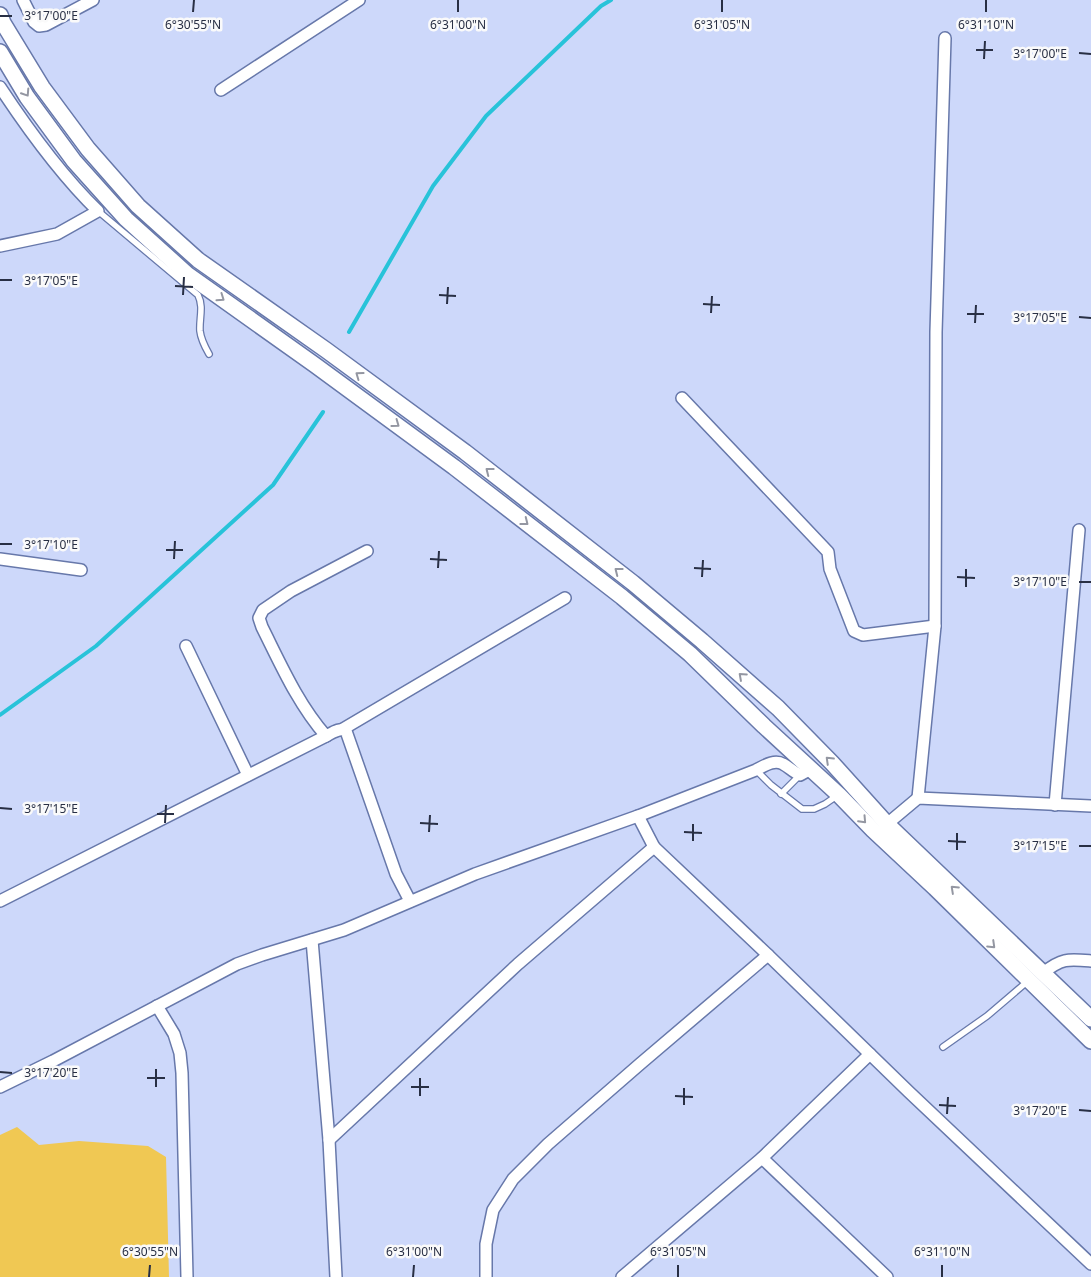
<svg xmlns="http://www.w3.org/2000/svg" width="1091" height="1277" font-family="'Noto Sans',sans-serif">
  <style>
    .green { fill: #f0c853 }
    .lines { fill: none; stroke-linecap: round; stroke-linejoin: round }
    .stream { stroke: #28c3d9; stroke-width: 4 }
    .lane-casing { stroke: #6778aa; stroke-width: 8 }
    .street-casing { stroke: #6778aa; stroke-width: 14 }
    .secondary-casing { stroke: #6778aa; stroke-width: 18 }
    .lane { stroke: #fff; stroke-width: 5.5 }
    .street { stroke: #fff; stroke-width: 11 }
    .secondary { stroke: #fff; stroke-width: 15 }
    .oneway { stroke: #9497a2 }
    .ticks { fill: none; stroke: #282f44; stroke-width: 2 }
    .ticks-label { font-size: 12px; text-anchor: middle; fill: #282f44; stroke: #fafafa; stroke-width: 5; stroke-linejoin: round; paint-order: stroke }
  </style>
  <rect width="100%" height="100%" fill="#cdd8fa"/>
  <polygon class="green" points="17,1127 39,1145 79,1141 148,1146 166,1157 169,1277 0,1277 0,1135"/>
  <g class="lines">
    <g class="stream">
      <polyline points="349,332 433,186 486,116 601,6 611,0"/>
      <polyline points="0,715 96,646 273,485 323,412"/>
    </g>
    <defs>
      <g id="lane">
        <path d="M98,211L198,295C204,307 199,319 200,331C201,340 205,347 209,354"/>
        <polyline points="756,770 771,785 802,809 814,809 825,804 838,795"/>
        <polyline points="781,794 800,775"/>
        <polyline points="943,1047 987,1016 1028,981"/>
      </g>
      <g id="street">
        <polyline points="23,0 34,22 39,26 46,25 93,0"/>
        <path d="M0,87C29,131 60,174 98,211L57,234L0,246"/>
        <polyline points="221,90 359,0"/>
        <polyline points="682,398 828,552 830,569 854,631 863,635 935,626"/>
        <path d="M367,551L291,591L263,610L259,618L262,627C281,665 298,704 326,736C332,733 340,727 346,731L396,874L410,901"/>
        <polyline points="0,559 81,570"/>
        <polyline points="186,646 248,775"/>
        <polyline points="343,729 565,598"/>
        <polyline points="918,798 935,626 936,332 945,38"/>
        <polyline points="1055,805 1079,530"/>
        <polyline points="887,824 918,798 1091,806"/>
        <polyline points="654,847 768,955 909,1092 1091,1264"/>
        <polyline points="0,901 326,736"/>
        <polyline points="312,940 329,1140 336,1277"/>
        <path d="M1043,973C1062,958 1068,959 1091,961"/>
        <polyline points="157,1006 174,1034 180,1053 182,1073 187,1277"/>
        <path d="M0,1087L53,1061L237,964L262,955L344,930L475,874L638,816L756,770C764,766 774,759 783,764C789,767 793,772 800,775L811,769"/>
        <polyline points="329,1140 518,964 654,847 638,816"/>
        <polyline points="762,1158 887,1277"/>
        <polyline points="486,1277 486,1244 493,1210 513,1179 548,1144 640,1064 768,955"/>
        <polyline points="622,1277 762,1158 870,1054"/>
      </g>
      <g id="secondary">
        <polyline points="0,15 3,23 42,87 88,149 138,206 198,260 326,350 465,452 633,583 702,641 778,708 832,763 887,824 1091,1019"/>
        <polyline points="0,52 27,97 74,161 126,219 187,274 315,365 454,467 622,597 690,654 764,726 839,795 873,830 935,888 1091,1041"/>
      </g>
    </defs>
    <use href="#lane" class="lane-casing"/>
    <use href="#street" class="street-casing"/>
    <use href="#secondary" class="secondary-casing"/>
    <use href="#lane" class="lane"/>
    <use href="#street" class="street"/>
    <use href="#secondary" class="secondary"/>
  </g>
  <defs><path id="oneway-chevron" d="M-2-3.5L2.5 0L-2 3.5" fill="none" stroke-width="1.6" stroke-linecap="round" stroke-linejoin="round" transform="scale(1.25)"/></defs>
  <g class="oneway">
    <use href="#oneway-chevron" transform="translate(26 93) rotate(57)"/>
    <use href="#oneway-chevron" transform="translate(221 298) rotate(35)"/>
    <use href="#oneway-chevron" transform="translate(359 375) rotate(-144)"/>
    <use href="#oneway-chevron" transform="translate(396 424) rotate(36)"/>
    <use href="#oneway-chevron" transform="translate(489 471) rotate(-142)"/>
    <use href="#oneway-chevron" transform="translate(525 522) rotate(38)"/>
    <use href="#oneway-chevron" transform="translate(618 571) rotate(-142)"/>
    <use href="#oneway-chevron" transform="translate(742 676) rotate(-138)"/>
    <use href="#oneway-chevron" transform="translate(829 760) rotate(-136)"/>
    <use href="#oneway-chevron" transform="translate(863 820) rotate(47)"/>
    <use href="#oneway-chevron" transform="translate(954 889) rotate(-137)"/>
    <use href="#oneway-chevron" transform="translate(992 945) rotate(44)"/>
  </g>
  <path class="ticks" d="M193,12L194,0M458,12V0M722,12V0M986,12V0M0,16H12M976,50H993M1079,53L1091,54M984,59L985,41M0,280H12M175,286L193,287M183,295L184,277M439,295L456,296M447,304L448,287M703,304L720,305M711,313L712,296M967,314H984M1079,317L1091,318M975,323L976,305M0,544H12M166,550H183M174,559L175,541M430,559L447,560M438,568L439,551M694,568L711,569M702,577L703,560M957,577L975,578M1079,582H1091M966,587V569M0,808L12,809M157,814H174M165,823L166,805M420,823L438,824M429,832L430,815M684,832L702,833M693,841V824M948,841L966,842M1079,846H1091M957,850V833M0,1072L12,1073M147,1078H165M156,1087V1069M411,1087H429M420,1096V1078M675,1096L693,1097M684,1105V1088M939,1105L956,1106M1079,1110L1091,1111M947,1114L948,1097M149,1277L150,1265M413,1277L414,1265M678,1277V1265M942,1277V1265"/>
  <g class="ticks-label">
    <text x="51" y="20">3°17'00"E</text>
    <text x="193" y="29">6°30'55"N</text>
    <text x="458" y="29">6°31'00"N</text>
    <text x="722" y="29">6°31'05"N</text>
    <text x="986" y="29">6°31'10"N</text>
    <text x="1040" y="58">3°17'00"E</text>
    <text x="51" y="285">3°17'05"E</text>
    <text x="1040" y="322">3°17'05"E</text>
    <text x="51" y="549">3°17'10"E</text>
    <text x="1040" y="586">3°17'10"E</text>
    <text x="51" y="813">3°17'15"E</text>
    <text x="1040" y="850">3°17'15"E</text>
    <text x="51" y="1077">3°17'20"E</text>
    <text x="1040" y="1115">3°17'20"E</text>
    <text x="150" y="1256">6°30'55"N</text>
    <text x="414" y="1256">6°31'00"N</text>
    <text x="678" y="1256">6°31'05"N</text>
    <text x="942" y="1256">6°31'10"N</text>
  </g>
</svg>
